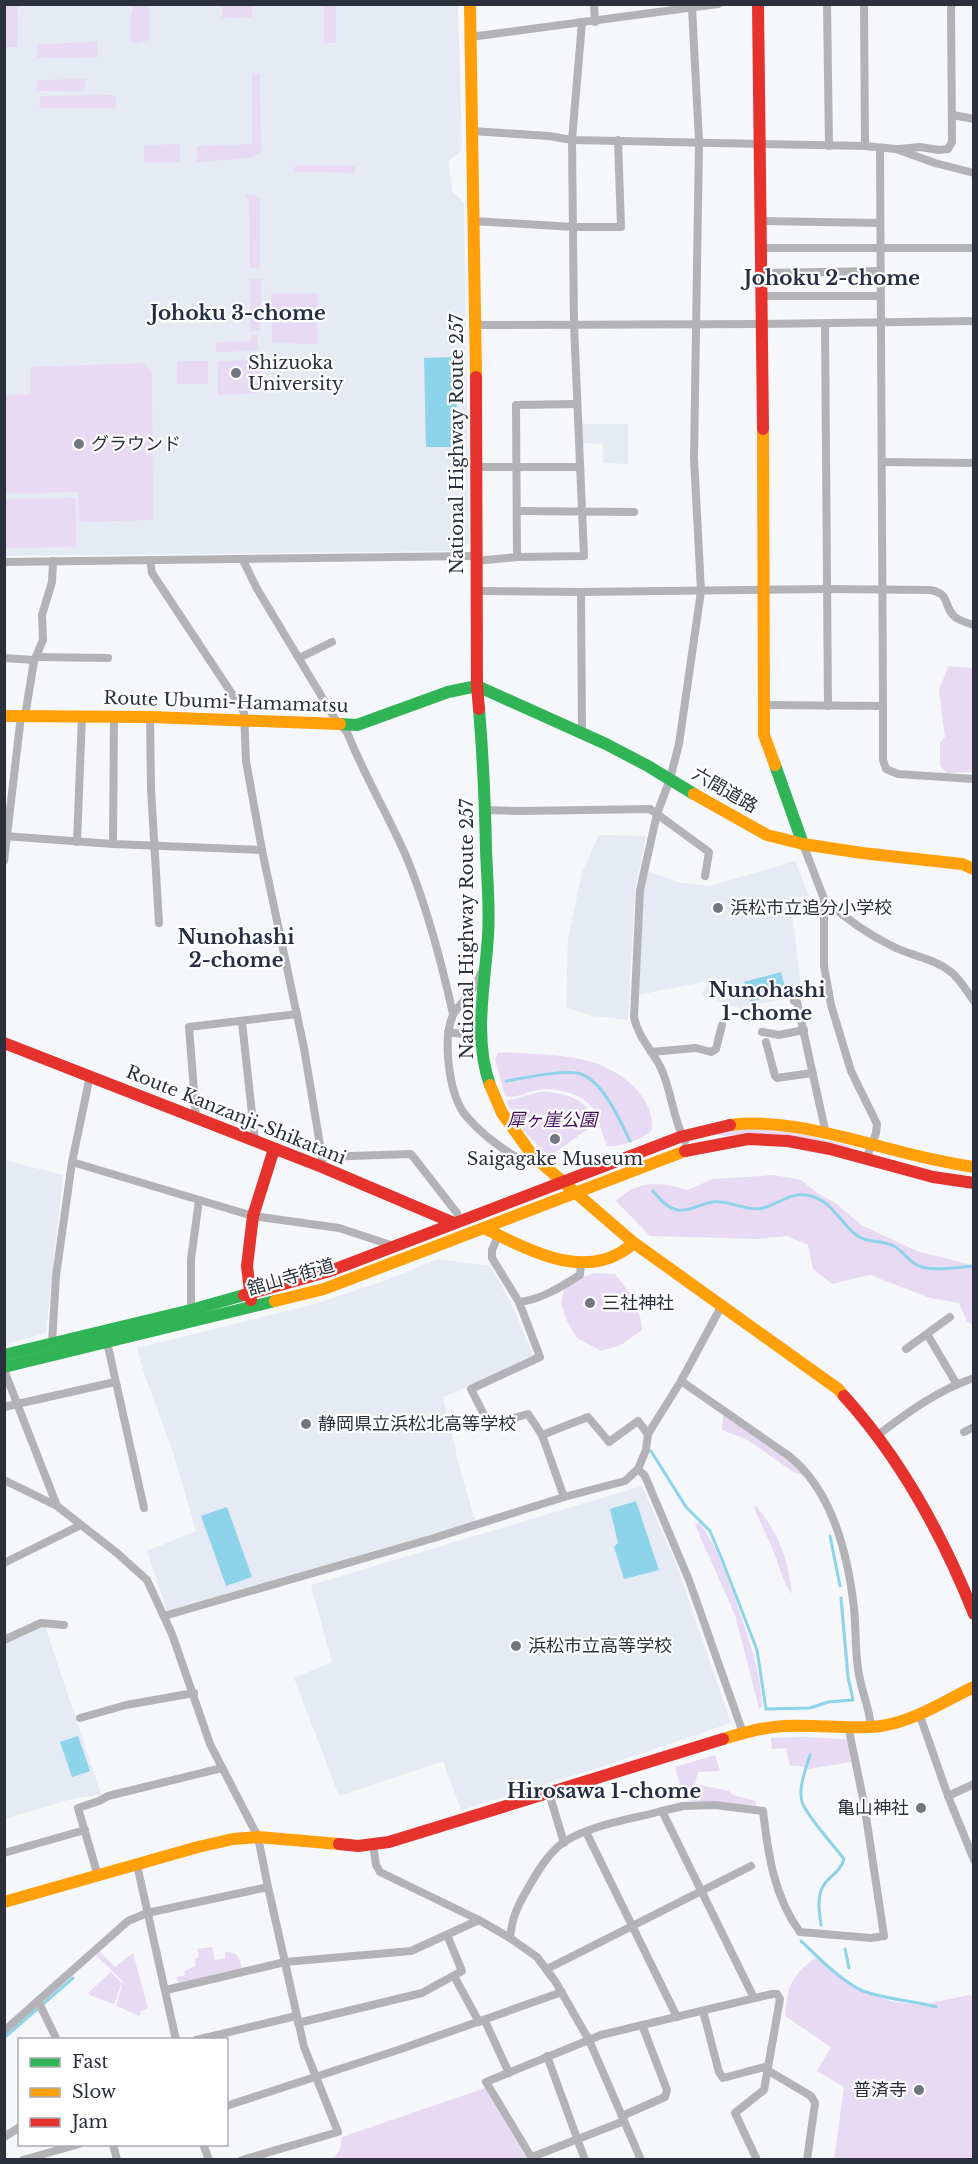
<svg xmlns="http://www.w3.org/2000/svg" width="978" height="2164" font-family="'Libre Baskerville','Noto Sans JP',serif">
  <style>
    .built { fill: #e5eaf4 }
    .green { fill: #e9daf4 }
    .water { fill: #8dd3e9 }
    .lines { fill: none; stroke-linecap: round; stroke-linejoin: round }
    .stream { stroke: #8dd3e9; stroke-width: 3 }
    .street { stroke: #b3b3b7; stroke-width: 8 }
    .fast { stroke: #30b455; stroke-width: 12 }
    .slow { stroke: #ff9f0a; stroke-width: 12 }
    .jam { stroke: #e5322d; stroke-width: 12 }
    .poi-dot { fill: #72767e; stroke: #fff; stroke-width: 2 }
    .labels { text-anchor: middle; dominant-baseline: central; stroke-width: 4.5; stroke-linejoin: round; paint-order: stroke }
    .poi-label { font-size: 18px; fill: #2b303c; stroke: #fff; text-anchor: start }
    .street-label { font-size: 18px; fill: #2b303c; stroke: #fff }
    .park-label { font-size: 18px; font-style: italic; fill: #430a59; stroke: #fff }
    .neighbourhood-label { font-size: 20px; font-weight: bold; fill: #252e45; stroke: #fff }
  </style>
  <rect width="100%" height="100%" fill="#f5f7fa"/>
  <g class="built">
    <polygon points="4,5 458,5 462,150 449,161 452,191 464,203 469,543 461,551 5,556"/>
    <polygon points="580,424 628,424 628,464 603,463 602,444 580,443"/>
    <polygon points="599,835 646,836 635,891 628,1020 592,1016 566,1007 568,939 582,873"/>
    <polygon points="795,861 809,896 790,898 802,994 741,1009 702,995 709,981 638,995 639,925 647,871 682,883 710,886"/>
    <polygon points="4,1160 63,1175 46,1333 5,1344"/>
    <polygon points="438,1259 490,1266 512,1305 534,1357 508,1370 443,1397 461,1473 476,1523 372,1551 168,1614 147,1551 196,1531 173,1452 144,1373 137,1348 315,1304 387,1280"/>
    <polygon points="642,1486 676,1563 731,1723 601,1767 461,1810 443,1761 339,1796 294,1678 332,1662 311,1585"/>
    <polygon points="45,1626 101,1794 68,1800 5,1819 4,1645"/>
  </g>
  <g class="green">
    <polygon points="5,4 18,5 17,47 5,47"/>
    <path d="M135,5H147L149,8V40L136,44L131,40C130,27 129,15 135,5Z"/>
    <polygon points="222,5 252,5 252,17 222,18"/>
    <rect x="324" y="5" width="12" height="38"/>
    <polygon points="97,42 98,57 38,58 37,44"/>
    <polygon points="252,73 260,73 261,152 251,158 197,162 197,146 252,144"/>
    <polygon points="85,79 85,86 82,91 37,91 37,80"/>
    <polygon points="113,95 116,98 116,108 39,108 41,96"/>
    <polygon points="180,144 180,162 144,163 144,145"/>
    <polygon points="295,165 355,166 354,173 295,172"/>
    <polygon points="245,195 254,195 260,199 260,268 250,268 249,202"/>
    <polygon points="251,279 261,279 260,331 250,331"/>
    <polygon points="271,293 318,294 317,344 272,343"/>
    <polygon points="251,335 258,335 258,348 254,351 216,352 216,342 251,341"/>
    <polygon points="256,360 261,365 260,393 218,395 218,361"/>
    <rect x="177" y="361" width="31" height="23"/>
    <polygon points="143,363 152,373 153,520 79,522 78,492 5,494 5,395 30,394 31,367"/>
    <polygon points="76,498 76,547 5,548 5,499"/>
    <polygon points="948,666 973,668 973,772 947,773 940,766 940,743 945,737 939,691"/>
    <path d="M498,1053C508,1052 520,1053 530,1054C571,1055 614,1060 641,1095C648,1104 653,1118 652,1130C644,1139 619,1148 607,1146C601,1134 600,1117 591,1106C580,1093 554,1087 538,1090C527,1092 515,1099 505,1096L495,1059Z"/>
    <path d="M539,1092C563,1091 588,1099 596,1123L549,1157L525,1132L506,1101Z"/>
    <polygon points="753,1128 784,1130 850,1146 850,1149 752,1134 726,1136 711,1133"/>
    <path d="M774,1175L801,1180L816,1192L837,1204L861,1225L917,1251L973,1265V1325L967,1322L959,1303L930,1298L870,1275L832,1284L813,1269L808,1245L787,1236L757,1239L650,1236L616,1201C637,1180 660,1181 687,1190L713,1179Z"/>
    <path d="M595,1273L615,1274C628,1289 641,1309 642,1330L621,1345L601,1351L577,1338L567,1321L561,1304L564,1290L583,1277Z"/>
    <polygon points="723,1415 801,1468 806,1476 793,1472 748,1440 722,1430"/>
    <path d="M756,1506C779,1533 788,1559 792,1594C783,1583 780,1568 775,1555C769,1539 760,1523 754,1507Z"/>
    <path d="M699,1522C718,1549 729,1580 739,1611C750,1642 761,1673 762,1707L759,1708L735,1615L695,1525Z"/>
    <polygon points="804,1737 846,1739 851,1762 809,1769 800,1766 790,1766 786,1748 772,1749 771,1738"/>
    <polygon points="715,1755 720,1771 698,1772 695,1784 729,1791 733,1795 756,1801 756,1806 684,1800 675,1767"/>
    <path d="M212,1947L215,1960L225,1958V1952C238,1952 239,1957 242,1968L178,1983L177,1977L185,1975L184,1971L196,1966L195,1959L199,1957L197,1949Z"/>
    <polygon points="100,1952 115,1967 133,1953 148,2008 141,2011 140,2016 116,2006 123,1982 96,1955"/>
    <path d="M817,1956L844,1981L862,1992L891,2001L922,2005L968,1995L973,1996V2159H834L844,2087L817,2071L831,2047L785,2016C788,1983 791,1977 817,1956Z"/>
    <polygon points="111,1972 122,1983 114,2004 91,1996 88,1993"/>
    <polygon points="485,2088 527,2159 333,2160 340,2149 342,2137"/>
  </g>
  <g class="water">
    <polygon points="456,357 457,447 426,447 424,358"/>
    <polygon points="781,972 786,991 750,1002 744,982"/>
    <polygon points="636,1501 659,1570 624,1579 614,1547 618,1543 610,1509"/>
    <polygon points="227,1507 252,1577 226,1586 201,1516"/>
    <polygon points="78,1736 90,1771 72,1777 60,1742"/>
  </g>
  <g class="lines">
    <g class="stream">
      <path d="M506,1081C524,1078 565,1069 581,1074C604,1082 620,1121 630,1141"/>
      <path d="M653,1191C660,1199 667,1208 678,1210C690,1212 702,1203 713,1202C730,1200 747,1212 763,1208C779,1204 788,1193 806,1195C830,1198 838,1220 855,1234C866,1244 881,1239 894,1246C902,1250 907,1259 915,1264C930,1273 956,1267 974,1266"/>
      <polyline points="651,1451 686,1507 710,1531 723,1562 757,1650 766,1709 810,1708 828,1702 853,1700 848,1677 841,1598"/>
      <polyline points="830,1536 840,1586"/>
      <path d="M810,1755C806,1769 798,1787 802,1802C806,1815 834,1846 844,1859C841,1870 833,1874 826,1882C816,1893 819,1911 821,1925"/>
      <path d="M801,1941C818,1957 842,1982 863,1991C887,2000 912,2000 936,2007"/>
      <polyline points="845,1949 849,1968"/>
      <polyline points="4,2038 73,1978"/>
    </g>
    <g class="street">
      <polyline points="594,4 595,22"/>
      <polyline points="827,4 829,146"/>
      <polyline points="864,4 865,146"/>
      <polyline points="470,35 478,36 718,4"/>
      <polyline points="953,115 974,119"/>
      <polyline points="471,131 549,136 572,140 865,146 896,149 935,163 974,173"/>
      <polyline points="899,149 920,147 939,150 948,149 952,142 951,4"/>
      <polyline points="473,221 574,227 621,227 618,140"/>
      <polyline points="760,221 880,223"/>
      <polyline points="760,248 974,248"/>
      <polyline points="760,273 880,271"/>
      <polyline points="760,296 880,296"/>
      <polyline points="825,323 828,706"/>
      <polyline points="475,325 760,324 974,321"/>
      <polyline points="882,462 974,463"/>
      <polyline points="476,467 580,467"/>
      <polyline points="517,511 634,512"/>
      <polyline points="517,557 516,405 576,404"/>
      <polyline points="150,560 152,573 244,712 246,761 262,850 304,1048 322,1157 322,1167"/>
      <path d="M243,560L256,587L337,722L347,732C364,775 388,815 406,856C427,907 441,960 453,1014"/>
      <polyline points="475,561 517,557 584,556 574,325 572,140 582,22"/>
      <polyline points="4,562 475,556"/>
      <path d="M476,591L581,592L827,589L930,590C952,594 942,606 955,617C960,621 967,623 974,625"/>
      <polyline points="581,592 582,733"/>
      <polyline points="36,657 108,658"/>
      <polyline points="4,658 34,660"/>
      <polyline points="299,658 332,642"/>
      <polyline points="764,705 883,706 880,148"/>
      <polyline points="883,706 883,760 886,769 898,774 974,779"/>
      <polyline points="25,716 34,661 43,640 42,615 52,582 53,561"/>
      <polyline points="150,717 151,789 159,923"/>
      <polyline points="485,810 521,811 650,809 709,852 705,876"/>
      <polyline points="4,836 113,844 262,850"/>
      <polyline points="77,842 82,716"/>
      <polyline points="113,844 114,716"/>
      <polyline points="803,844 824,899 824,966 831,1005 851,1071 877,1124 876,1133 866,1159"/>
      <polyline points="4,861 21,716"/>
      <path d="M824,899C845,918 867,934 892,946C911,956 934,958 951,972C960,979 967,992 974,1001"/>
      <path d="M481,973C478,979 475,987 470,993C465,1000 457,1007 453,1015C442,1040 449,1097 467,1117C482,1134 503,1150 522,1160L533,1156"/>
      <polyline points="794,1001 797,1002 826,1134"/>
      <polyline points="242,1022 255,1141"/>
      <polyline points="448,1032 482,1037"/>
      <polyline points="762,1032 779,1035 804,1030"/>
      <polyline points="766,1042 775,1076 777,1078 812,1073"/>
      <polyline points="651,1052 696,1048 711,1052 716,1049 722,1025"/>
      <polyline points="90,1076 72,1162 253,1216 339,1228 394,1246"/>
      <polyline points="196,1117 189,1027 297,1014"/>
      <path d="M685,1141C672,1118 672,1090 660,1066C651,1049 638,1037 634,1017L640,890L657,814L670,779L679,744L701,591L694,458L699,141L692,8"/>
      <polyline points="322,1157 411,1154 457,1213"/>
      <polyline points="498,1236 492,1250 492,1258 519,1302 540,1357 471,1389 489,1425 528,1414 542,1435 588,1417 609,1442 638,1421 648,1434"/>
      <path d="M519,1302C540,1300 561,1287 580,1275L581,1262"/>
      <path d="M722,1305L681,1381L789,1456C833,1491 848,1555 854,1608C856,1628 855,1648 858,1668C860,1688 869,1706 871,1726"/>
      <polyline points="191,1310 191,1259 199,1200"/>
      <polyline points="927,1334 956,1383"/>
      <polyline points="107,1342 144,1508"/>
      <polyline points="52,1343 56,1276 72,1162"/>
      <polyline points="906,1349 950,1317"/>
      <polyline points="4,1370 57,1506 117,1553 147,1580 172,1634 210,1744 258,1837 268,1887 147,1913 128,1921 4,2031"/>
      <polyline points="681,1381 648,1434 646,1450 638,1469 645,1476 689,1580 743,1733"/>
      <polyline points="4,1407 115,1382"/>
      <polyline points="964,1432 974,1427"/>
      <polyline points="542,1435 564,1497"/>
      <path d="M878,1435C908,1412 938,1390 974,1378"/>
      <polyline points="4,1480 57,1506"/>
      <polyline points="4,1563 81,1525"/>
      <polyline points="164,1616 434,1538 564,1497 625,1481 638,1469"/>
      <polyline points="4,1640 41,1623 64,1625"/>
      <polyline points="919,1713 948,1796 974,1860"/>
      <polyline points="80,1718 126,1705 194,1693"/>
      <polyline points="549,1793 564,1843"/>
      <polyline points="948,1796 974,1784"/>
      <path d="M662,1811L683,1806L715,1805L763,1811C768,1854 774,1897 800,1932L871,1938L884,1936L864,1803L848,1726"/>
      <polyline points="586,1832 677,2017"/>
      <polyline points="373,1845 376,1865 380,1872 479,1920 510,1938 537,1957 555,1981 589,2040 641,2160"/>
      <polyline points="4,1853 85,1830"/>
      <polyline points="137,1865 176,2040"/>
      <polyline points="98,1876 78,1808 99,1801 108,1796 222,1768"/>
      <path d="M510,1938C512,1918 517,1907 527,1890C536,1874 548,1853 564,1842C590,1825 632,1819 662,1811L754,1998"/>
      <polyline points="547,1969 751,1866"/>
      <polyline points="454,1976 479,2022"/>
      <polyline points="166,1990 285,1962 411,1951 479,1920"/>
      <polyline points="38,2001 57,2040"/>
      <polyline points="703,2011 719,2072 723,2078 768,2066"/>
      <polyline points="485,2021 509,2073"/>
      <polyline points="298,2023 422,1993 462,1971 447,1935"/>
      <polyline points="196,2040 296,2016"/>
      <polyline points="547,2056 585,2160"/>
      <polyline points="767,2070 811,2096 815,2103 807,2160"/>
      <polyline points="226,2106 398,2050 562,1992"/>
      <polyline points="622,2116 665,2097 667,2090 642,2025"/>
      <polyline points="4,2137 20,2127"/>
      <polyline points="113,2144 117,2160"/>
      <polyline points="203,2144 209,2160"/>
      <polyline points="532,2157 624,2121"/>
      <polyline points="23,2160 79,2144"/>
      <polyline points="242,2160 338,2132 304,2047 268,1887"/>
      <polyline points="533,2160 486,2082 601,2035 772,1994 777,1994 780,1999 764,2090 735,2113 757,2160"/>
    </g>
    <g class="fast">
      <path d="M479,709C483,756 485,803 486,850C487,878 490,907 488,936C485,984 473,1038 490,1085"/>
      <polyline points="340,724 357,725 448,692 477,686 606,744 648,766 694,794"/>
      <polyline points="775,765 803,844"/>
      <polyline points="4,1355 191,1310 244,1295"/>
      <polyline points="4,1367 275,1301"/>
    </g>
    <g class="slow">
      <polyline points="470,4 476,377"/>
      <polyline points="763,429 764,735 775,765"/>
      <polyline points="4,716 150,717 340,724"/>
      <polyline points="694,794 767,835 803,844 862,853 962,864 974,869"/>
      <polyline points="490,1085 502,1113 533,1156 634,1243 838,1389 844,1396"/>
      <path d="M730,1125C779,1119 827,1133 875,1145C908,1154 941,1162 974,1167"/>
      <path d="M484,1228C522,1247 576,1277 618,1254C624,1251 629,1247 634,1243"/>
      <polyline points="275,1301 324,1289 685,1151"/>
      <path d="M723,1739C743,1733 763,1727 785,1726C817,1724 850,1730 881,1726C915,1721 944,1701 974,1687"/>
      <polyline points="4,1902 198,1847 233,1839 258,1837 339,1844"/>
    </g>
    <g class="jam">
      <polyline points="758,4 763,429"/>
      <polyline points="476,377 477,686 479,709"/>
      <polyline points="4,1043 322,1167 454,1223"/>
      <polyline points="685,1151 748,1139 788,1141 830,1149 933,1177 974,1183"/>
      <polyline points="244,1295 330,1271 680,1137 730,1125"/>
      <polyline points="251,1300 247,1266 253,1216 274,1149"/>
      <path d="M844,1396C902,1460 942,1534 974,1614"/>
      <polyline points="339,1844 358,1846 389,1842 723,1739"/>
    </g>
  </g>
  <g class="poi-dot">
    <circle cx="236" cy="373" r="6"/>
    <circle cx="79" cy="444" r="6"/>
    <circle cx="718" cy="908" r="6"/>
    <circle cx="555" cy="1139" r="6"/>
    <circle cx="590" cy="1303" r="6"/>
    <circle cx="306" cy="1424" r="6"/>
    <circle cx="516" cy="1646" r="6"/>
    <circle cx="921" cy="1808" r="6"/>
    <circle cx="919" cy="2090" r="6"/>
  </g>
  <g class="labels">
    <g class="poi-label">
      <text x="248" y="363">Shizuoka<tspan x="248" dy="21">University</tspan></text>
      <text x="91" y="444">グラウンド</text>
      <text x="730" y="908">浜松市立追分小学校</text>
      <text x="555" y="1159" text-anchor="middle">Saigagake Museum</text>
      <text x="602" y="1303">三社神社</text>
      <text x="318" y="1424">静岡県立浜松北高等学校</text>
      <text x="528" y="1646">浜松市立高等学校</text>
      <text x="909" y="1808" text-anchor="end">亀山神社</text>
      <text x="907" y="2090" text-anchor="end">普済寺</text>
    </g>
    <g class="street-label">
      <text transform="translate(457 444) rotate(-90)">National Highway Route 257</text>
      <text transform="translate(226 702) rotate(2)">Route Ubumi-Hamamatsu</text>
      <text transform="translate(725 790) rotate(30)">六間道路</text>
      <text transform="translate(467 929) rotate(-90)">National Highway Route 257</text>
      <text transform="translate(236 1115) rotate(22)">Route Kanzanji-Shikatani</text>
      <text transform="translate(291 1277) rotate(-16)">舘山寺街道</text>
    </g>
    <g class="park-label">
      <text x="552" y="1120">犀ヶ崖公園</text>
    </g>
    <g class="neighbourhood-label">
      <text x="832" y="278">Johoku 2-chome</text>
      <text x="238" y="313">Johoku 3-chome</text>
      <text x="236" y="937">Nunohashi<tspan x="236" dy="23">2-chome</tspan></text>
      <text x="767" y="990">Nunohashi<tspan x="767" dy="23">1-chome</tspan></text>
      <text x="604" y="1791">Hirosawa 1-chome</text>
    </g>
  </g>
  <rect width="978" height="2164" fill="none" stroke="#2b303c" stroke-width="12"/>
  <rect x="18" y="2038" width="210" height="108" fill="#ffffff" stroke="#aaacb1" stroke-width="1.5"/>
  <rect x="30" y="2058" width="30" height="9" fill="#30b455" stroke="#aaacb1" stroke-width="1.5"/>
  <text x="72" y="2068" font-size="18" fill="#2b303c">Fast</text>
  <rect x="30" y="2088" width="30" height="9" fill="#ff9f0a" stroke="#aaacb1" stroke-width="1.5"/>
  <text x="72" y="2098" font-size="18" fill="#2b303c">Slow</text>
  <rect x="30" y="2118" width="30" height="9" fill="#e5322d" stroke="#aaacb1" stroke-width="1.5"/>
  <text x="72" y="2128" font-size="18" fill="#2b303c">Jam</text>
</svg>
